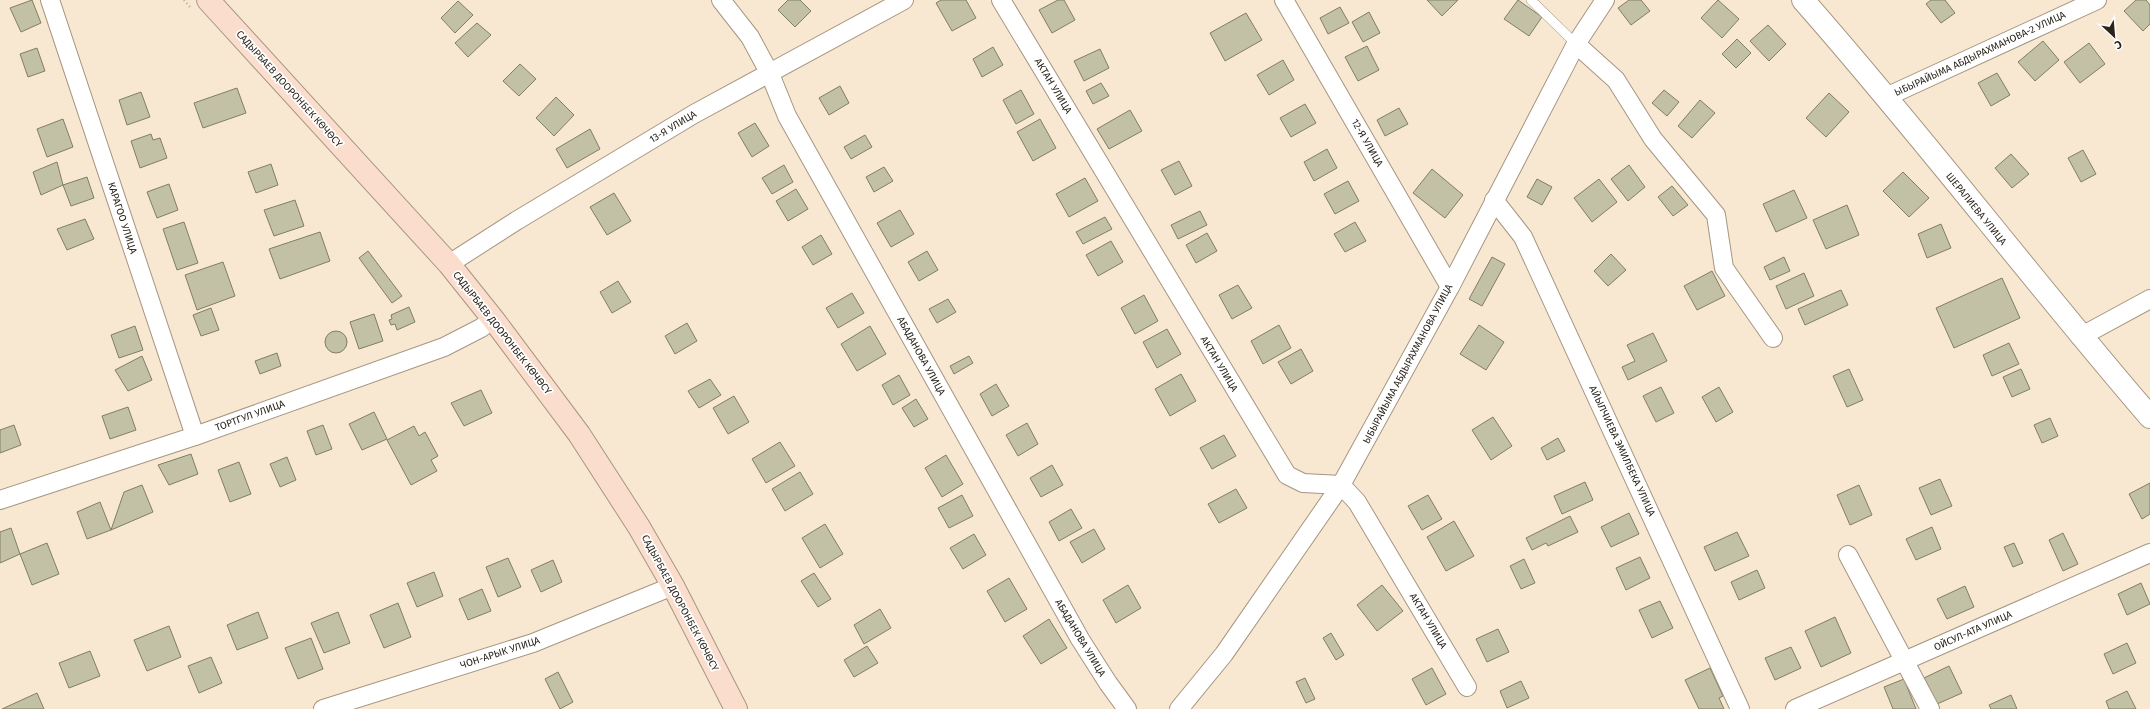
<svg xmlns="http://www.w3.org/2000/svg" width="2150" height="709" font-family="'Fira Sans',sans-serif">
  <style>
    .building { fill: #c2c0a5; stroke: #807e65 }
    .lines { fill: none; stroke-linecap: round; stroke-linejoin: round }
    .service-casing { stroke: #a69681; stroke-width: 10 }
    .minor-casing { stroke: #a69681; stroke-width: 20 }
    .tertiary-casing { stroke: #a69681; stroke-width: 24 }
    .secondary-casing { stroke: #a69681; stroke-width: 24 }
    .path { stroke: #b6a996; stroke-width: 2.5; stroke-dasharray: 1 3; stroke-linecap: butt }
    .service { stroke: #fff; stroke-width: 9 }
    .minor { stroke: #fff; stroke-width: 18 }
    .tertiary { stroke: #fff; stroke-width: 22 }
    .secondary { stroke: #fbddce; stroke-width: 22 }
    .labels { text-anchor: middle; dominant-baseline: central; stroke-width: 3.5; stroke-linejoin: round; paint-order: stroke }
    .street-label { font-size: 10px; fill: #2a241b; stroke: #fff }
  </style>
  <rect width="100%" height="100%" fill="#f9e8d1"/>
  <g class="building">
    <polygon points="32,0 41,23 21,32 10,8"/>
    <polygon points="788,0 800,0 811,11 795,27 778,10"/>
    <polygon points="941,0 966,0 976,18 952,31 936,3"/>
    <polygon points="1058,0 1064,0 1075,20 1052,33 1039,10"/>
    <polygon points="1427,0 1458,0 1442,16"/>
    <polygon points="1518,0 1542,17 1529,36 1504,19"/>
    <polygon points="1629,0 1641,0 1650,11 1631,25 1618,8"/>
    <polygon points="1718,0 1739,19 1722,38 1701,18"/>
    <polygon points="1931,0 1945,0 1955,13 1941,23 1926,4"/>
    <polygon points="2136,0 2146,0 2150,5 2150,24 2143,31 2124,11"/>
    <polygon points="458,1 473,15 455,33 441,18"/>
    <polygon points="1340,7 1349,23 1328,34 1320,18"/>
    <polygon points="1369,12 1380,33 1363,42 1352,22"/>
    <polygon points="1246,13 1262,40 1225,61 1210,33"/>
    <polygon points="477,23 491,35 468,57 455,43"/>
    <polygon points="1768,25 1786,44 1769,61 1750,41"/>
    <polygon points="1737,39 1751,53 1736,68 1722,54"/>
    <polygon points="2043,41 2059,60 2035,81 2018,62"/>
    <polygon points="2089,43 2105,64 2080,83 2064,62"/>
    <polygon points="1367,46 1379,70 1358,81 1345,57"/>
    <polygon points="993,47 1003,65 982,77 973,59"/>
    <polygon points="37,48 45,71 28,77 20,54"/>
    <polygon points="1100,49 1109,68 1084,81 1074,61"/>
    <polygon points="1283,60 1294,80 1269,95 1257,75"/>
    <polygon points="520,64 536,79 519,96 503,81"/>
    <polygon points="1997,73 2010,95 1991,106 1978,83"/>
    <polygon points="1101,83 1109,96 1093,104 1086,91"/>
    <polygon points="840,86 849,103 829,115 819,98"/>
    <polygon points="237,88 246,113 203,128 194,103"/>
    <polygon points="1021,90 1034,114 1016,124 1003,100"/>
    <polygon points="1664,90 1679,102 1667,116 1652,103"/>
    <polygon points="141,92 150,117 127,125 119,100"/>
    <polygon points="1829,93 1849,112 1826,137 1806,118"/>
    <polygon points="556,97 574,115 554,136 536,118"/>
    <polygon points="1700,100 1715,113 1692,138 1678,126"/>
    <polygon points="1305,104 1316,123 1291,137 1280,118"/>
    <polygon points="1399,108 1408,124 1385,136 1377,120"/>
    <polygon points="1130,110 1142,131 1109,149 1097,129"/>
    <polygon points="63,119 73,147 47,157 37,129"/>
    <polygon points="1040,119 1056,148 1033,161 1017,132"/>
    <polygon points="755,123 769,146 752,157 738,133"/>
    <polygon points="590,129 600,149 567,168 556,149"/>
    <polygon points="151,134 153,140 160,138 167,158 140,168 131,141"/>
    <polygon points="865,135 872,147 851,159 844,147"/>
    <polygon points="1327,149 1337,168 1314,181 1304,162"/>
    <polygon points="2083,150 2096,174 2081,182 2068,158"/>
    <polygon points="2011,154 2029,174 2012,188 1995,168"/>
    <polygon points="1179,161 1192,186 1175,195 1161,170"/>
    <polygon points="57,162 63,185 41,195 33,172"/>
    <polygon points="271,164 278,185 256,193 248,172"/>
    <polygon points="784,165 793,182 772,194 762,178"/>
    <polygon points="1629,165 1645,187 1628,201 1611,179"/>
    <polygon points="884,167 893,181 874,192 866,177"/>
    <polygon points="1432,169 1463,195 1445,218 1413,193"/>
    <polygon points="1903,172 1929,198 1909,217 1883,191"/>
    <polygon points="87,177 94,198 71,206 63,185"/>
    <polygon points="1085,178 1098,201 1069,217 1056,194"/>
    <polygon points="1537,179 1552,187 1542,205 1527,197"/>
    <polygon points="1599,179 1617,202 1592,222 1574,198"/>
    <polygon points="1348,181 1359,201 1335,214 1324,194"/>
    <polygon points="169,184 178,210 157,218 147,192"/>
    <polygon points="1672,186 1688,205 1673,216 1658,197"/>
    <polygon points="796,189 808,209 788,221 776,201"/>
    <polygon points="1794,190 1807,218 1776,232 1763,204"/>
    <polygon points="614,193 631,221 607,235 590,207"/>
    <polygon points="295,200 304,226 274,236 264,210"/>
    <polygon points="1847,205 1859,235 1826,249 1813,220"/>
    <polygon points="900,210 914,234 891,247 877,223"/>
    <polygon points="1200,211 1207,225 1178,239 1171,225"/>
    <polygon points="1105,217 1112,229 1083,244 1076,232"/>
    <polygon points="85,219 94,239 67,250 57,229"/>
    <polygon points="184,222 198,263 177,270 163,229"/>
    <polygon points="1355,222 1366,241 1345,252 1334,234"/>
    <polygon points="1941,224 1951,248 1927,258 1918,234"/>
    <polygon points="320,232 330,261 280,279 269,249"/>
    <polygon points="1207,233 1217,251 1196,263 1186,245"/>
    <polygon points="821,235 832,254 813,265 802,247"/>
    <polygon points="1111,241 1123,262 1098,276 1086,255"/>
    <polygon points="368,251 402,296 392,303 359,258"/>
    <polygon points="927,251 938,270 919,281 908,262"/>
    <polygon points="1611,254 1626,270 1608,286 1594,271"/>
    <polygon points="1492,257 1505,264 1482,306 1469,299"/>
    <polygon points="1784,257 1790,271 1770,280 1764,267"/>
    <polygon points="223,262 235,296 197,310 185,275"/>
    <polygon points="1712,271 1725,296 1697,310 1684,286"/>
    <polygon points="1804,273 1814,296 1786,309 1776,286"/>
    <polygon points="2002,278 2020,318 1954,348 1936,308"/>
    <polygon points="618,281 631,302 612,313 600,292"/>
    <polygon points="1238,285 1252,308 1232,319 1219,295"/>
    <polygon points="1841,290 1848,305 1805,325 1798,309"/>
    <polygon points="852,293 864,313 838,328 826,308"/>
    <polygon points="1144,295 1158,321 1135,334 1121,308"/>
    <polygon points="948,299 956,312 937,323 929,309"/>
    <polygon points="409,307 415,322 397,330 395,324 391,325 389,320 392,319 391,315"/>
    <polygon points="211,308 219,330 201,336 193,315"/>
    <polygon points="374,314 383,341 359,349 350,322"/>
    <polygon points="687,323 697,341 675,354 665,336"/>
    <polygon points="1279,325 1291,348 1263,364 1251,341"/>
    <polygon points="1479,325 1504,342 1486,370 1460,354"/>
    <polygon points="135,326 143,350 119,358 111,335"/>
    <polygon points="870,326 886,354 857,371 841,344"/>
    <polygon points="1167,329 1181,354 1157,368 1143,342"/>
    <circle cx="336" cy="342" r="11"/>
    <polygon points="1653,333 1667,361 1628,380 1622,367 1635,361 1627,345"/>
    <polygon points="2009,343 2019,364 1992,376 1983,355"/>
    <polygon points="1301,349 1313,371 1291,384 1278,362"/>
    <polygon points="277,353 281,366 260,374 255,361"/>
    <polygon points="142,356 152,380 128,391 115,370"/>
    <polygon points="969,356 973,363 954,374 950,366"/>
    <polygon points="1849,369 1863,400 1847,407 1833,376"/>
    <polygon points="2021,369 2030,389 2012,397 2003,377"/>
    <polygon points="1181,374 1196,401 1170,416 1155,389"/>
    <polygon points="899,375 910,395 893,405 882,385"/>
    <polygon points="710,379 721,395 699,408 688,391"/>
    <polygon points="996,384 1009,406 992,416 980,394"/>
    <polygon points="1661,387 1674,413 1656,422 1643,396"/>
    <polygon points="1719,387 1733,412 1716,422 1702,397"/>
    <polygon points="481,390 492,413 464,426 451,403"/>
    <polygon points="734,396 749,422 728,434 713,408"/>
    <polygon points="916,399 928,419 914,427 902,408"/>
    <polygon points="128,407 136,430 110,439 102,416"/>
    <polygon points="374,412 387,439 362,450 349,424"/>
    <polygon points="1493,417 1512,446 1491,460 1472,430"/>
    <polygon points="2050,418 2058,436 2042,443 2034,425"/>
    <polygon points="1027,423 1038,444 1018,456 1006,435"/>
    <polygon points="14,425 21,445 0,453 0,430"/>
    <polygon points="323,425 332,449 316,455 307,431"/>
    <polygon points="414,426 419,436 425,432 438,456 431,460 437,471 411,485 387,440"/>
    <polygon points="1224,435 1236,456 1212,469 1200,448"/>
    <polygon points="1558,438 1565,451 1547,460 1541,448"/>
    <polygon points="780,442 795,466 766,483 752,459"/>
    <polygon points="191,454 198,474 169,485 158,465"/>
    <polygon points="946,455 963,484 942,497 925,468"/>
    <polygon points="287,457 296,480 280,487 270,464"/>
    <polygon points="239,462 251,494 230,502 218,470"/>
    <polygon points="1052,465 1063,485 1041,497 1030,478"/>
    <polygon points="800,472 813,494 785,511 772,489"/>
    <polygon points="1940,479 1952,506 1931,515 1919,488"/>
    <polygon points="1585,482 1593,500 1562,514 1554,496"/>
    <polygon points="2150,483 2150,514 2142,519 2129,494"/>
    <polygon points="142,485 153,512 111,530 124,492"/>
    <polygon points="1859,485 1872,515 1850,525 1837,495"/>
    <polygon points="1236,489 1247,508 1219,523 1208,504"/>
    <polygon points="962,495 973,516 949,528 938,508"/>
    <polygon points="1428,495 1442,519 1422,530 1408,506"/>
    <polygon points="100,502 111,530 87,539 77,512"/>
    <polygon points="1071,509 1082,528 1059,541 1049,522"/>
    <polygon points="1629,513 1639,534 1611,547 1601,527"/>
    <polygon points="1570,516 1578,532 1548,546 1546,543 1532,550 1526,538"/>
    <polygon points="1454,521 1474,556 1446,571 1427,537"/>
    <polygon points="825,524 843,554 820,568 802,538"/>
    <polygon points="1932,527 1941,549 1916,560 1906,539"/>
    <polygon points="11,528 20,554 0,563 0,532"/>
    <polygon points="1094,529 1105,549 1082,563 1070,542"/>
    <polygon points="1737,532 1749,556 1715,571 1704,547"/>
    <polygon points="2063,533 2078,564 2063,571 2049,540"/>
    <polygon points="974,534 986,555 963,569 950,548"/>
    <polygon points="47,543 59,574 32,585 20,554"/>
    <polygon points="2014,543 2023,563 2013,567 2004,547"/>
    <polygon points="1640,557 1650,578 1626,590 1616,568"/>
    <polygon points="508,558 521,587 498,597 486,567"/>
    <polygon points="1524,559 1535,583 1521,589 1510,566"/>
    <polygon points="553,560 562,582 541,592 531,570"/>
    <polygon points="1757,570 1765,588 1739,600 1731,582"/>
    <polygon points="434,572 443,596 417,607 407,583"/>
    <polygon points="814,573 831,599 818,607 801,581"/>
    <polygon points="1009,578 1027,609 1005,622 987,591"/>
    <polygon points="2141,583 2150,604 2127,615 2118,594"/>
    <polygon points="1128,585 1141,608 1116,623 1103,600"/>
    <polygon points="1382,585 1403,611 1377,631 1357,605"/>
    <polygon points="1965,586 1974,607 1947,619 1937,599"/>
    <polygon points="482,589 491,611 468,620 459,599"/>
    <polygon points="1660,601 1673,628 1652,638 1639,610"/>
    <polygon points="398,603 411,637 384,648 370,615"/>
    <polygon points="880,609 891,628 864,644 854,625"/>
    <polygon points="258,612 268,638 237,650 227,625"/>
    <polygon points="338,612 350,643 324,653 311,623"/>
    <polygon points="1835,617 1851,653 1821,667 1805,631"/>
    <polygon points="1049,619 1067,648 1041,664 1023,636"/>
    <polygon points="169,626 181,657 147,671 134,640"/>
    <polygon points="1498,629 1509,652 1487,662 1476,639"/>
    <polygon points="1331,633 1344,655 1336,660 1323,638"/>
    <polygon points="311,638 323,669 298,679 285,648"/>
    <polygon points="2127,643 2136,663 2113,674 2104,654"/>
    <polygon points="867,646 878,663 854,677 844,660"/>
    <polygon points="1791,647 1801,668 1775,680 1765,658"/>
    <polygon points="90,651 100,676 69,688 59,663"/>
    <polygon points="211,657 222,683 199,693 188,666"/>
    <polygon points="1949,666 1962,693 1937,704 1924,678"/>
    <polygon points="1432,668 1446,694 1426,705 1412,679"/>
    <polygon points="1710,668 1723,696 1719,698 1724,709 1699,709 1685,680"/>
    <polygon points="558,672 573,702 560,709 545,679"/>
    <polygon points="1305,678 1315,699 1306,703 1296,682"/>
    <polygon points="1904,679 1916,709 1893,709 1884,687"/>
    <polygon points="1521,681 1529,698 1507,708 1500,691"/>
    <polygon points="2127,691 2136,709 2109,709 2106,701"/>
    <polygon points="37,693 44,709 2,709"/>
    <polygon points="2011,695 2017,709 1991,709 1989,705"/>
  </g>
  <g class="lines">
    <defs>
      <polyline id="service" points="1531,0 1576,44"/>
      <g id="minor">
        <polyline points="50,0 195,436"/>
        <polyline points="721,0 750,37 770,74 787,116 1080,639 1108,683 1127,709"/>
        <polyline points="1001,0 1287,475 1303,483 1341,485 1357,502 1467,687"/>
        <polyline points="1284,0 1450,287"/>
        <polyline points="1576,44 1616,80 1653,139 1716,215 1724,268 1773,338"/>
        <polyline points="1886,97 2097,0"/>
        <polyline points="1494,200 1523,237 1740,709"/>
        <polyline points="449,264 516,221 694,114 904,0"/>
        <polyline points="2080,337 2150,299"/>
        <polyline points="0,500 195,436 444,347 481,328 493,319"/>
        <polyline points="1848,555 1930,709"/>
        <polyline points="323,709 533,643 673,586"/>
        <polyline points="1179,709 1224,654 1341,485 1450,287 1576,44 1605,0"/>
        <polyline points="1795,709 2150,553"/>
      </g>
      <path id="tertiary" d="M1803,0C1923,136 2032,280 2150,417"/>
      <polyline id="secondary" points="208,0 449,264 493,319 579,434 639,527 673,586 736,709"/>
    </defs>
    <use href="#service" class="service-casing"/>
    <use href="#minor" class="minor-casing"/>
    <use href="#tertiary" class="tertiary-casing"/>
    <use href="#secondary" class="secondary-casing"/>
    <polyline class="path" points="184,0 190,7"/>
    <use href="#service" class="service"/>
    <use href="#minor" class="minor"/>
    <use href="#tertiary" class="tertiary"/>
    <use href="#secondary" class="secondary"/>
  </g>
  <g class="labels">
    <g class="street-label">
      <text transform="translate(1980 54) rotate(-25)">ЫБЫРАЙЫМА АБДЫРАХМАНОВА-2 УЛИЦА</text>
      <text transform="translate(1053 86) rotate(59)">АКТАН УЛИЦА</text>
      <text transform="translate(289 89) rotate(48)">САДЫРБАЕВ ДООРОНБЕК КӨЧӨСҮ</text>
      <text transform="translate(673 127) rotate(-31)">13-Я УЛИЦА</text>
      <text transform="translate(1367 143) rotate(60)">12-Я УЛИЦА</text>
      <text transform="translate(1976 209) rotate(51)">ШЕРАЛИЕВА УЛИЦА</text>
      <text transform="translate(122 218) rotate(72)">КАРАГОО УЛИЦА</text>
      <text transform="translate(502 333) rotate(52)">САДЫРБАЕВ ДООРОНБЕК КӨЧӨСҮ</text>
      <text transform="translate(921 356) rotate(61)">АБАДАНОВА УЛИЦА</text>
      <text transform="translate(1219 364) rotate(59)">АКТАН УЛИЦА</text>
      <text transform="translate(1408 364) rotate(-62)">ЫБЫРАЙЫМА АБДЫРАХМАНОВА УЛИЦА</text>
      <text transform="translate(250 416) rotate(-20)">ТОРТГУЛ УЛИЦА</text>
      <text transform="translate(1622 451) rotate(65)">АЙЫЛЧИЕВА ЭМИЛБЕКА УЛИЦА</text>
      <text transform="translate(680 603) rotate(62)">САДЫРБАЕВ ДООРОНБЕК КӨЧӨСҮ</text>
      <text transform="translate(1428 621) rotate(59)">АКТАН УЛИЦА</text>
      <text transform="translate(1973 631) rotate(-24)">ОЙСУЛ-АТА УЛИЦА</text>
      <text transform="translate(1080 638) rotate(59)">АБАДАНОВА УЛИЦА</text>
      <text transform="translate(500 653) rotate(-18)">ЧОН-АРЫК УЛИЦА</text>
    </g>
  </g>
  <g transform="translate(2114 36) rotate(154)" stroke="#ffffff" stroke-width="3" paint-order="stroke">
  <path d="M0-3L7 15L0 10L-7 15Z" fill="#2a241b"/>
  <text y="-6" font-size="11" font-weight="bold" text-anchor="middle" fill="#2a241b">С</text>
  </g>
</svg>
